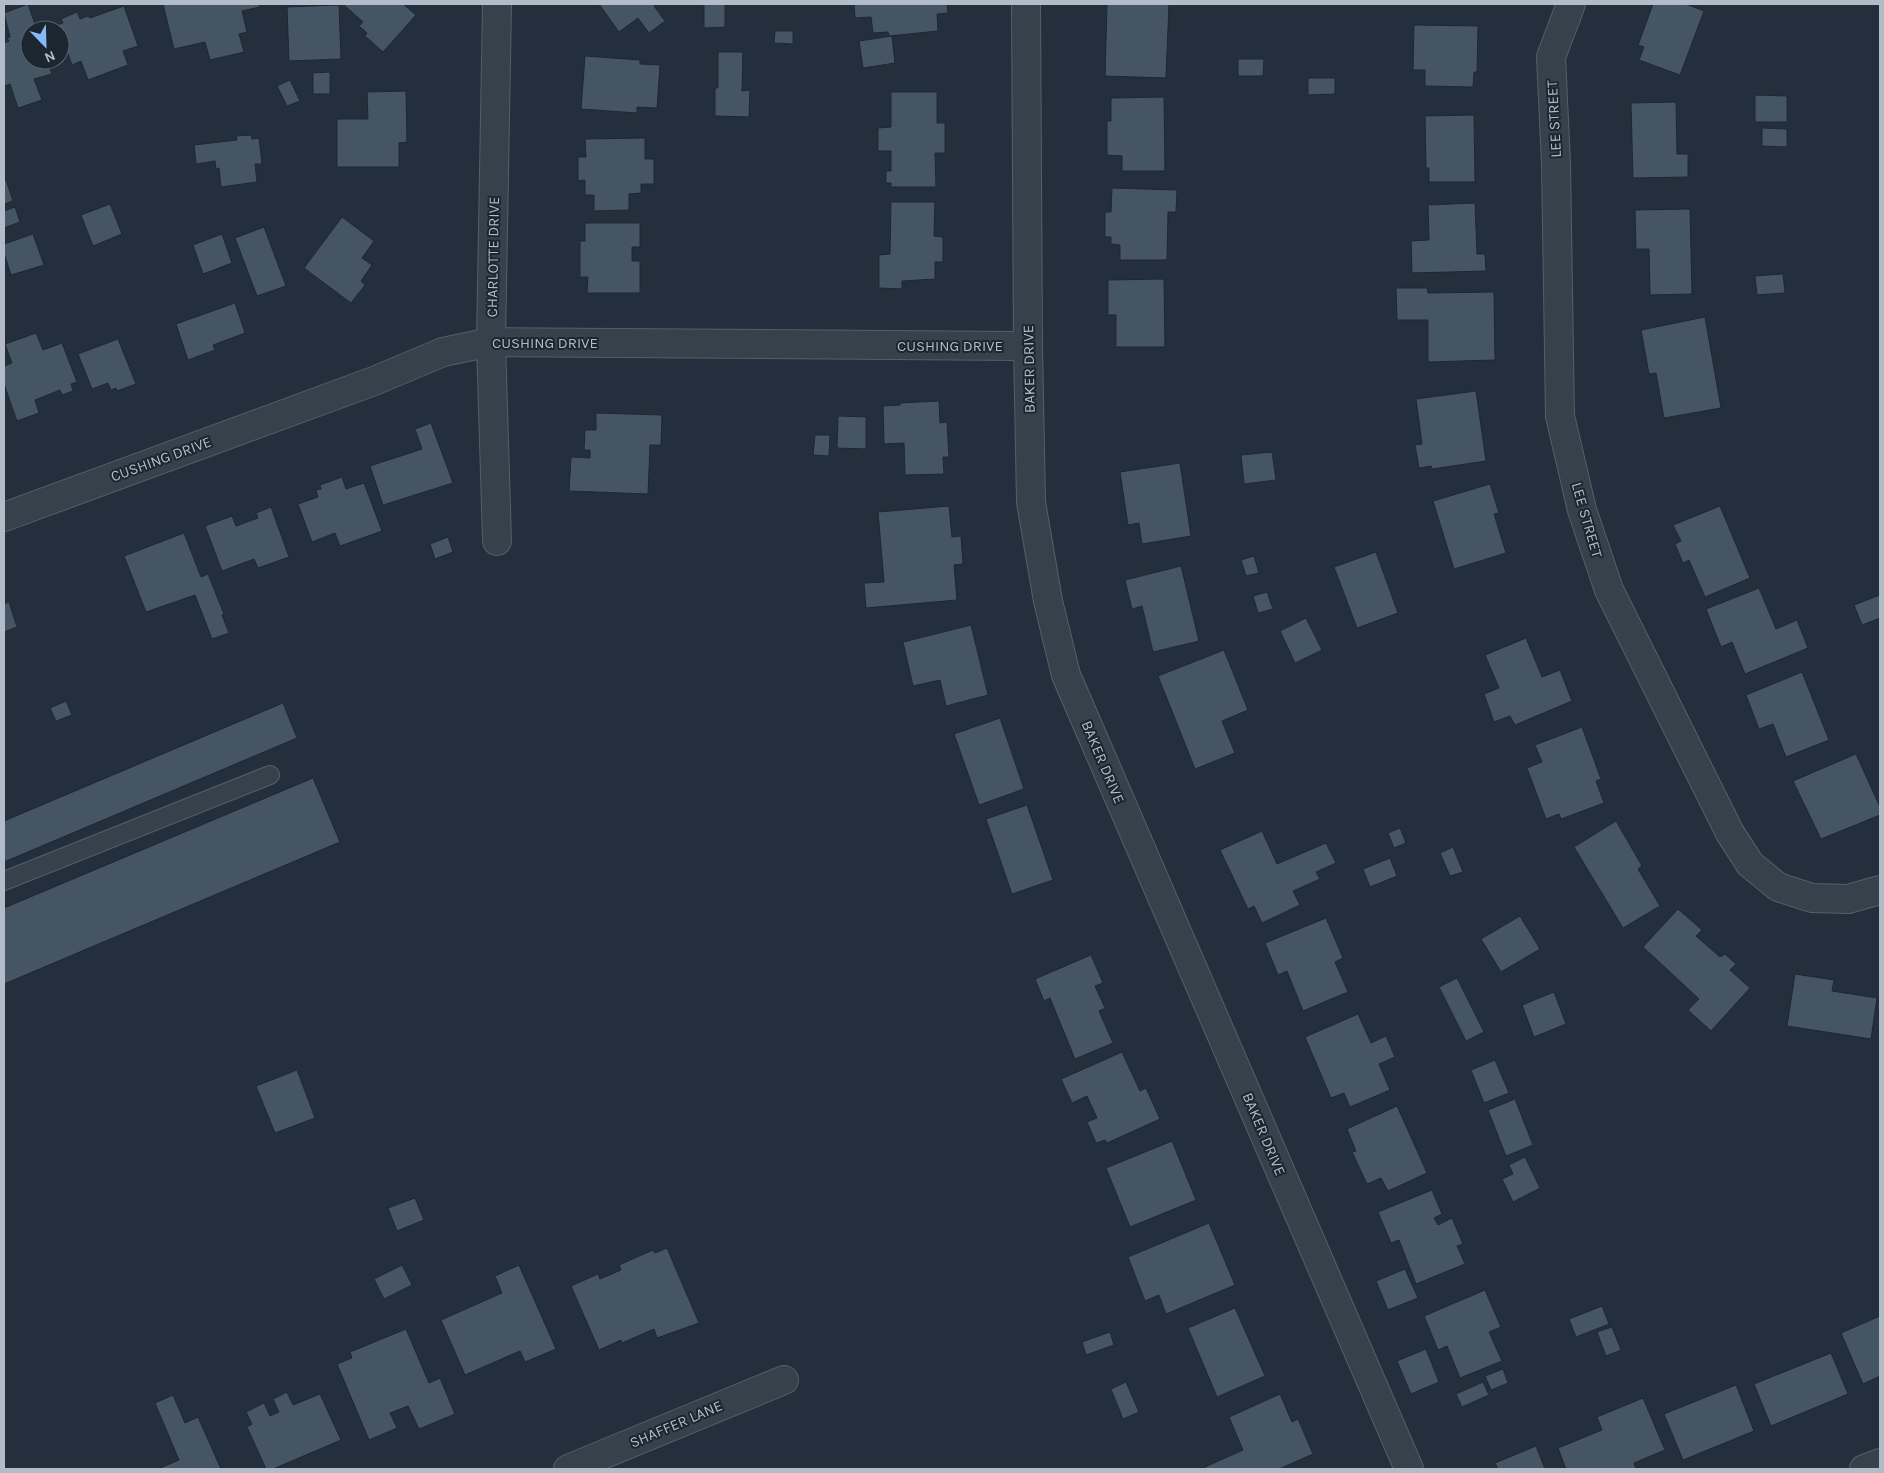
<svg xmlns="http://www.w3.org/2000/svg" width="1884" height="1473" font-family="Karla,sans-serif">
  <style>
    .building { fill: #465563; stroke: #1e2833 }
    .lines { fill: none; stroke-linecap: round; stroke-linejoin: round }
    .service-casing { stroke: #555f6a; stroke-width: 20 }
    .minor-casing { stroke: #555f6a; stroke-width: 30 }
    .service { stroke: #37414c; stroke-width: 18 }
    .minor { stroke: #37414c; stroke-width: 28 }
    .labels { text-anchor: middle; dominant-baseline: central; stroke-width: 4; stroke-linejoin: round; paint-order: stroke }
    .street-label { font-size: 15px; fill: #b2bcc8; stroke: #1c2631 }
  </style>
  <rect width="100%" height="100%" fill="#232f3c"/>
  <g class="building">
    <polygon points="28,4 37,30 30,30 30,60 47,60 52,74 34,79 42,100 18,108 10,84 4,86 4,43 9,41 7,38 10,37 4,13"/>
    <polygon points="163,4 259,4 260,7 242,11 247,32 239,34 244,52 210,60 205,42 174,49"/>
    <polygon points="343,4 403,4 416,15 383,52 365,36 367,33 359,26 363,22"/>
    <polygon points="599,4 657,4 654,6 665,21 649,33 638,18 619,32"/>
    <polygon points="704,4 725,4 725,27 704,28"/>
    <polygon points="854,4 947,4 948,13 937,14 938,31 889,36 888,32 873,33 871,17 855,18"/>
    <polygon points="1107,4 1169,4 1166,78 1105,76"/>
    <polygon points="1653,4 1686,4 1704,11 1680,75 1639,60 1644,47 1638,45"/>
    <polygon points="339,5 341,59 289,61 287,7"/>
    <polygon points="124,6 138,46 123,51 128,65 88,80 81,61 72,65 61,35 60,36 60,30 55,30 53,26 63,23 61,19 77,12 80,19 88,16 90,18"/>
    <polygon points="1414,25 1478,26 1477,72 1474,72 1473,87 1425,86 1425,70 1413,70"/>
    <polygon points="775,31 793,31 793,44 774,43"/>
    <polygon points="892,36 895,63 863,68 859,41"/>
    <polygon points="718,52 743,52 742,91 750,90 749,117 715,116 715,88 718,88"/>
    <polygon points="585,56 640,60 640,64 660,65 657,108 637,107 637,113 581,109"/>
    <polygon points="1238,59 1264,59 1263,76 1238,76"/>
    <polygon points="330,72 330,94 313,94 313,73"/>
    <polygon points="1308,78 1335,78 1335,94 1308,95"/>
    <polygon points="290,80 300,101 287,106 277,86"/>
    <polygon points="406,91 407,142 399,143 399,167 337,167 337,119 368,119 367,92"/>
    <polygon points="891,92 937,92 937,123 945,123 945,153 935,153 936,187 891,187 891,183 886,183 886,171 891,171 891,151 878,151 878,128 891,127"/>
    <polygon points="1755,95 1787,96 1787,122 1755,122"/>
    <polygon points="1164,97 1165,171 1122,171 1122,156 1107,155 1107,121 1111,121 1111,98"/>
    <polygon points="1676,102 1677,154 1688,154 1688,177 1633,178 1631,103"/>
    <polygon points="1474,115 1475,182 1429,182 1429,168 1426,168 1425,116"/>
    <polygon points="1762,128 1787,129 1787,147 1762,146"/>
    <polygon points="251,135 252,139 259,138 262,164 255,164 257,182 221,187 219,168 216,169 215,161 196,164 194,145 237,140 236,136"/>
    <polygon points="645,138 645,159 654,159 654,184 641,184 641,193 629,194 629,210 594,211 594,195 585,195 585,180 578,181 578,157 586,157 585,139"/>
    <polygon points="6,180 13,201 4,204 4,181"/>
    <polygon points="1112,188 1177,190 1176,212 1168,212 1167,260 1120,260 1120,245 1111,244 1111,237 1105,237 1105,212 1111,212"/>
    <polygon points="891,202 935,202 934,236 943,237 943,262 935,262 935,279 902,281 902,289 879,288 879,255 890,254"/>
    <polygon points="1475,203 1477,254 1485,254 1486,271 1412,273 1411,241 1429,240 1428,205"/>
    <polygon points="110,204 122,234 93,246 81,215"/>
    <polygon points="15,207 20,222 4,228 4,211"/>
    <polygon points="1690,209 1692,294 1650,295 1649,249 1636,249 1635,210"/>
    <polygon points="342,217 374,241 362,258 372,265 361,281 365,285 351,303 304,268"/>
    <polygon points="585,223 640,223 640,247 632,247 632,261 640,261 640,293 587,293 588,277 580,277 580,241 585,241"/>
    <polygon points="264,227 286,286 257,296 235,238"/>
    <polygon points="33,234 44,265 11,275 4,253 4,244"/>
    <polygon points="222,234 232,263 203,274 193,245"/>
    <polygon points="1783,274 1785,293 1757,295 1755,276"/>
    <polygon points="1164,279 1165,347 1116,347 1116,315 1108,315 1108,280"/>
    <polygon points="1396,288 1427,288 1428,293 1494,292 1495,360 1428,362 1428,320 1397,320"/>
    <polygon points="235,303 245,333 213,345 215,350 188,360 176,324"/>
    <polygon points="1705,317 1721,408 1664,418 1656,373 1649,374 1641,330"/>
    <polygon points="36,333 43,350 62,343 77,382 71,384 73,391 62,395 60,390 35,400 39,413 17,421 4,384 4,366 12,363 5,344"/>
    <polygon points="118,339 136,384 117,391 116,388 111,390 108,383 92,389 78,354"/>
    <polygon points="1476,391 1486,461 1432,469 1431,466 1419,468 1415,445 1422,444 1416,399"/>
    <polygon points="939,401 940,423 947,422 949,457 943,457 944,474 905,475 904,443 884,444 883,406 900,405 900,403"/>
    <polygon points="596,413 662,415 661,445 650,445 648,494 569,491 571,457 590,458 590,450 584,450 585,430 596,430"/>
    <polygon points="838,416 866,417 866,449 837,448"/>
    <polygon points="431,423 453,483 383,505 370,466 422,449 415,429"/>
    <polygon points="815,435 830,435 829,456 813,455"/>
    <polygon points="1272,452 1276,480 1244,484 1241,455"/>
    <polygon points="1180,463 1191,536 1142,544 1139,523 1128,525 1120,472"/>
    <polygon points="342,477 346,489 364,483 382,531 340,546 335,533 312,542 298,504 318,497 316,490 321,489 320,485"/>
    <polygon points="1490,484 1499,513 1494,514 1506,553 1454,569 1433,501"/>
    <polygon points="949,506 952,537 961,536 963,564 954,565 957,600 866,608 864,583 884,582 878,512"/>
    <polygon points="1720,506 1750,578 1705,597 1689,560 1683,563 1675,544 1681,541 1673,525"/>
    <polygon points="271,507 289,557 258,568 254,559 222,571 205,526 232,516 236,526 258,518 256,513"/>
    <polygon points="184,533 201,577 208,574 224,614 222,615 229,633 212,639 195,595 146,612 124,556"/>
    <polygon points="448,537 453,552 435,559 430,544"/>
    <polygon points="1376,552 1398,613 1357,628 1334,567"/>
    <polygon points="1254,556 1259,573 1246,576 1241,560"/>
    <polygon points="1181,566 1199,641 1153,652 1142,606 1132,609 1125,580"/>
    <polygon points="1759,588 1776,629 1797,620 1808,648 1745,674 1732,642 1721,647 1706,609"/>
    <polygon points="1267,592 1273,609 1258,613 1253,596"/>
    <polygon points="1880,595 1880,618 1862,625 1854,605"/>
    <polygon points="9,602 17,627 4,632 4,604"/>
    <polygon points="1306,618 1322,650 1295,663 1280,631"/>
    <polygon points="971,625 988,695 946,706 940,680 913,686 903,642"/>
    <polygon points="1526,638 1542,677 1560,670 1572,701 1515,725 1510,716 1494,722 1484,694 1499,688 1485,655"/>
    <polygon points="1224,650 1248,710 1222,721 1235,753 1195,769 1158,676"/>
    <polygon points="1802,672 1829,740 1786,757 1773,724 1759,729 1746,695"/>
    <polygon points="66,701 72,715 56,721 50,708"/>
    <polygon points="283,703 297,738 4,862 4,821"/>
    <polygon points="1000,718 1024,789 979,805 954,734"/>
    <polygon points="1582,727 1601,779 1596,781 1604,803 1561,819 1559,814 1546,819 1527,768 1542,762 1535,745"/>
    <polygon points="1856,754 1880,807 1880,815 1821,839 1793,781"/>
    <polygon points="313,778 340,842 4,984 4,908"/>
    <polygon points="1027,805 1053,880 1012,894 986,819"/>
    <polygon points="1616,821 1642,866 1638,869 1660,906 1623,928 1574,847"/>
    <polygon points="1400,828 1406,843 1394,848 1388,833"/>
    <polygon points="1262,831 1277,864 1326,843 1336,863 1316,872 1320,879 1293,891 1300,905 1262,923 1254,906 1248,909 1220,850"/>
    <polygon points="1453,847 1463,872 1450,876 1440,853"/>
    <polygon points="1390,858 1397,876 1370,887 1363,869"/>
    <polygon points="1678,909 1702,930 1696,936 1720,957 1725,954 1736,964 1730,970 1750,988 1711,1031 1688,1010 1699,999 1643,947"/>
    <polygon points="1520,916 1540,949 1501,972 1481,939"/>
    <polygon points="1326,918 1343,958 1335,962 1348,992 1303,1011 1287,971 1278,975 1265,943"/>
    <polygon points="1091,955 1103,983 1095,986 1105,1008 1099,1011 1113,1043 1075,1059 1050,998 1044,1001 1035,979"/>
    <polygon points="1795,974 1834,980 1832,991 1877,998 1871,1039 1787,1026"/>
    <polygon points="1457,978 1484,1032 1466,1041 1439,987"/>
    <polygon points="1554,992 1566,1024 1534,1037 1522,1005"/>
    <polygon points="1358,1014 1371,1043 1386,1036 1395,1057 1379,1064 1390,1090 1350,1107 1344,1093 1331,1098 1305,1037"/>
    <polygon points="1122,1052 1140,1091 1146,1088 1160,1119 1107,1143 1105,1140 1096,1143 1087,1122 1097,1118 1087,1096 1072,1103 1061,1079"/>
    <polygon points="1495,1060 1509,1093 1484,1103 1471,1070"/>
    <polygon points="297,1070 315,1118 275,1133 256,1086"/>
    <polygon points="1515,1099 1533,1145 1506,1156 1488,1110"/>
    <polygon points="1397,1106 1427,1173 1388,1191 1381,1178 1367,1184 1352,1152 1356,1151 1347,1129"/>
    <polygon points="1172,1141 1196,1200 1130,1227 1106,1168"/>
    <polygon points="1525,1157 1540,1188 1513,1202 1502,1179 1513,1174 1509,1165"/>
    <polygon points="1432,1190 1442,1214 1434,1218 1438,1225 1452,1218 1463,1244 1457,1246 1465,1264 1416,1284 1399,1240 1391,1243 1378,1212"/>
    <polygon points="415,1198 424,1220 397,1231 388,1208"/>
    <polygon points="1209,1223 1235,1285 1166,1314 1159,1295 1145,1301 1128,1257"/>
    <polygon points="667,1248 699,1323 657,1338 654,1329 622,1343 621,1340 599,1350 571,1286 598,1274 600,1279 621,1270 619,1265 653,1250 655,1253"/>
    <polygon points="402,1265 412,1285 384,1299 374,1279"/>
    <polygon points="519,1265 556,1349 525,1362 520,1351 465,1375 441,1320 502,1293 495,1276"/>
    <polygon points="1405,1269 1418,1298 1388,1310 1376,1281"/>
    <polygon points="1485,1290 1501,1327 1489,1332 1502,1361 1460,1378 1447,1346 1438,1350 1424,1316"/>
    <polygon points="1602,1306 1609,1324 1576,1337 1569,1319"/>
    <polygon points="1235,1308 1265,1376 1217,1397 1188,1328"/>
    <polygon points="1880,1316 1880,1376 1863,1384 1841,1333"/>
    <polygon points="1612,1327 1621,1350 1606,1356 1597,1332"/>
    <polygon points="406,1329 429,1383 440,1378 455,1414 419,1429 408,1406 390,1413 397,1428 369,1440 337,1364 352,1358 350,1352"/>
    <polygon points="1110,1332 1114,1345 1086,1355 1082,1342"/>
    <polygon points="1426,1349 1439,1382 1411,1394 1397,1361"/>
    <polygon points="1831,1353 1848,1394 1771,1426 1754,1384"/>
    <polygon points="1503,1369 1508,1383 1491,1390 1485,1376"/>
    <polygon points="1126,1382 1139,1412 1123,1419 1111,1389"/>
    <polygon points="1483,1382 1489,1395 1462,1407 1456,1394"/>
    <polygon points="1736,1385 1754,1431 1683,1460 1664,1414"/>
    <polygon points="287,1392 293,1405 320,1394 341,1440 273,1469 266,1469 247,1427 252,1424 246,1412 264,1403 270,1416 279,1412 273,1399"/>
    <polygon points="1280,1394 1292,1422 1298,1419 1313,1454 1279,1469 1206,1469 1205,1467 1243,1450 1229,1417"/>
    <polygon points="173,1395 185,1423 198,1417 221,1469 158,1469 179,1460 155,1403"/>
    <polygon points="1643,1398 1665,1450 1634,1463 1636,1469 1566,1469 1558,1448 1602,1430 1597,1417"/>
    <polygon points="1536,1446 1545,1469 1498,1469 1495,1463"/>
  </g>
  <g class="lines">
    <defs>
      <polyline id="service" points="4,881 270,775"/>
      <g id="minor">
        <polyline points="497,4 491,342 497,541"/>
        <polyline points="1026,4 1028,346 1031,502 1048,601 1066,675 1409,1469"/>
        <polyline points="1571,4 1551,57 1556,163 1560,416 1582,510 1609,590 1730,833 1750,864 1778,887 1812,898 1848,899 1880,890"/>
        <polyline points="4,517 374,381 443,352 491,342 1028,346"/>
        <polyline points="568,1469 784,1380"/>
        <polyline points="1864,1469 1880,1463"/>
      </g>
    </defs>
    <use href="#service" class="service-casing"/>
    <use href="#minor" class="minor-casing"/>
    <use href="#service" class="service"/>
    <use href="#minor" class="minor"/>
  </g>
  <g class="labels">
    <g class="street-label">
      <text transform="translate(1554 119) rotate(-93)">LEE STREET</text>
      <text transform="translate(493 257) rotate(-89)">CHARLOTTE DRIVE</text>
      <text x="545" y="343">CUSHING DRIVE</text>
      <text x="950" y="346">CUSHING DRIVE</text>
      <text transform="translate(1029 369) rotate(-91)">BAKER DRIVE</text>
      <text transform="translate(161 459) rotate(-20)">CUSHING DRIVE</text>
      <text transform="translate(1587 520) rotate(74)">LEE STREET</text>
      <text transform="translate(1103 762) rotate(67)">BAKER DRIVE</text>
      <text transform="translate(1264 1134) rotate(67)">BAKER DRIVE</text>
      <text transform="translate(676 1424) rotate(-23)">SHAFFER LANE</text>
    </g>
  </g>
  <rect width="1884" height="1473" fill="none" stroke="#b2bcc8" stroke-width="10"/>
  <g transform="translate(45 45) rotate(157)"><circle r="24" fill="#1c2631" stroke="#58626d"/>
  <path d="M0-4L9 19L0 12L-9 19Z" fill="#87baf8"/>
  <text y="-8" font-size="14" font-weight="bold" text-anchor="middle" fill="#b2bcc8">N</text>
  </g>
</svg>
